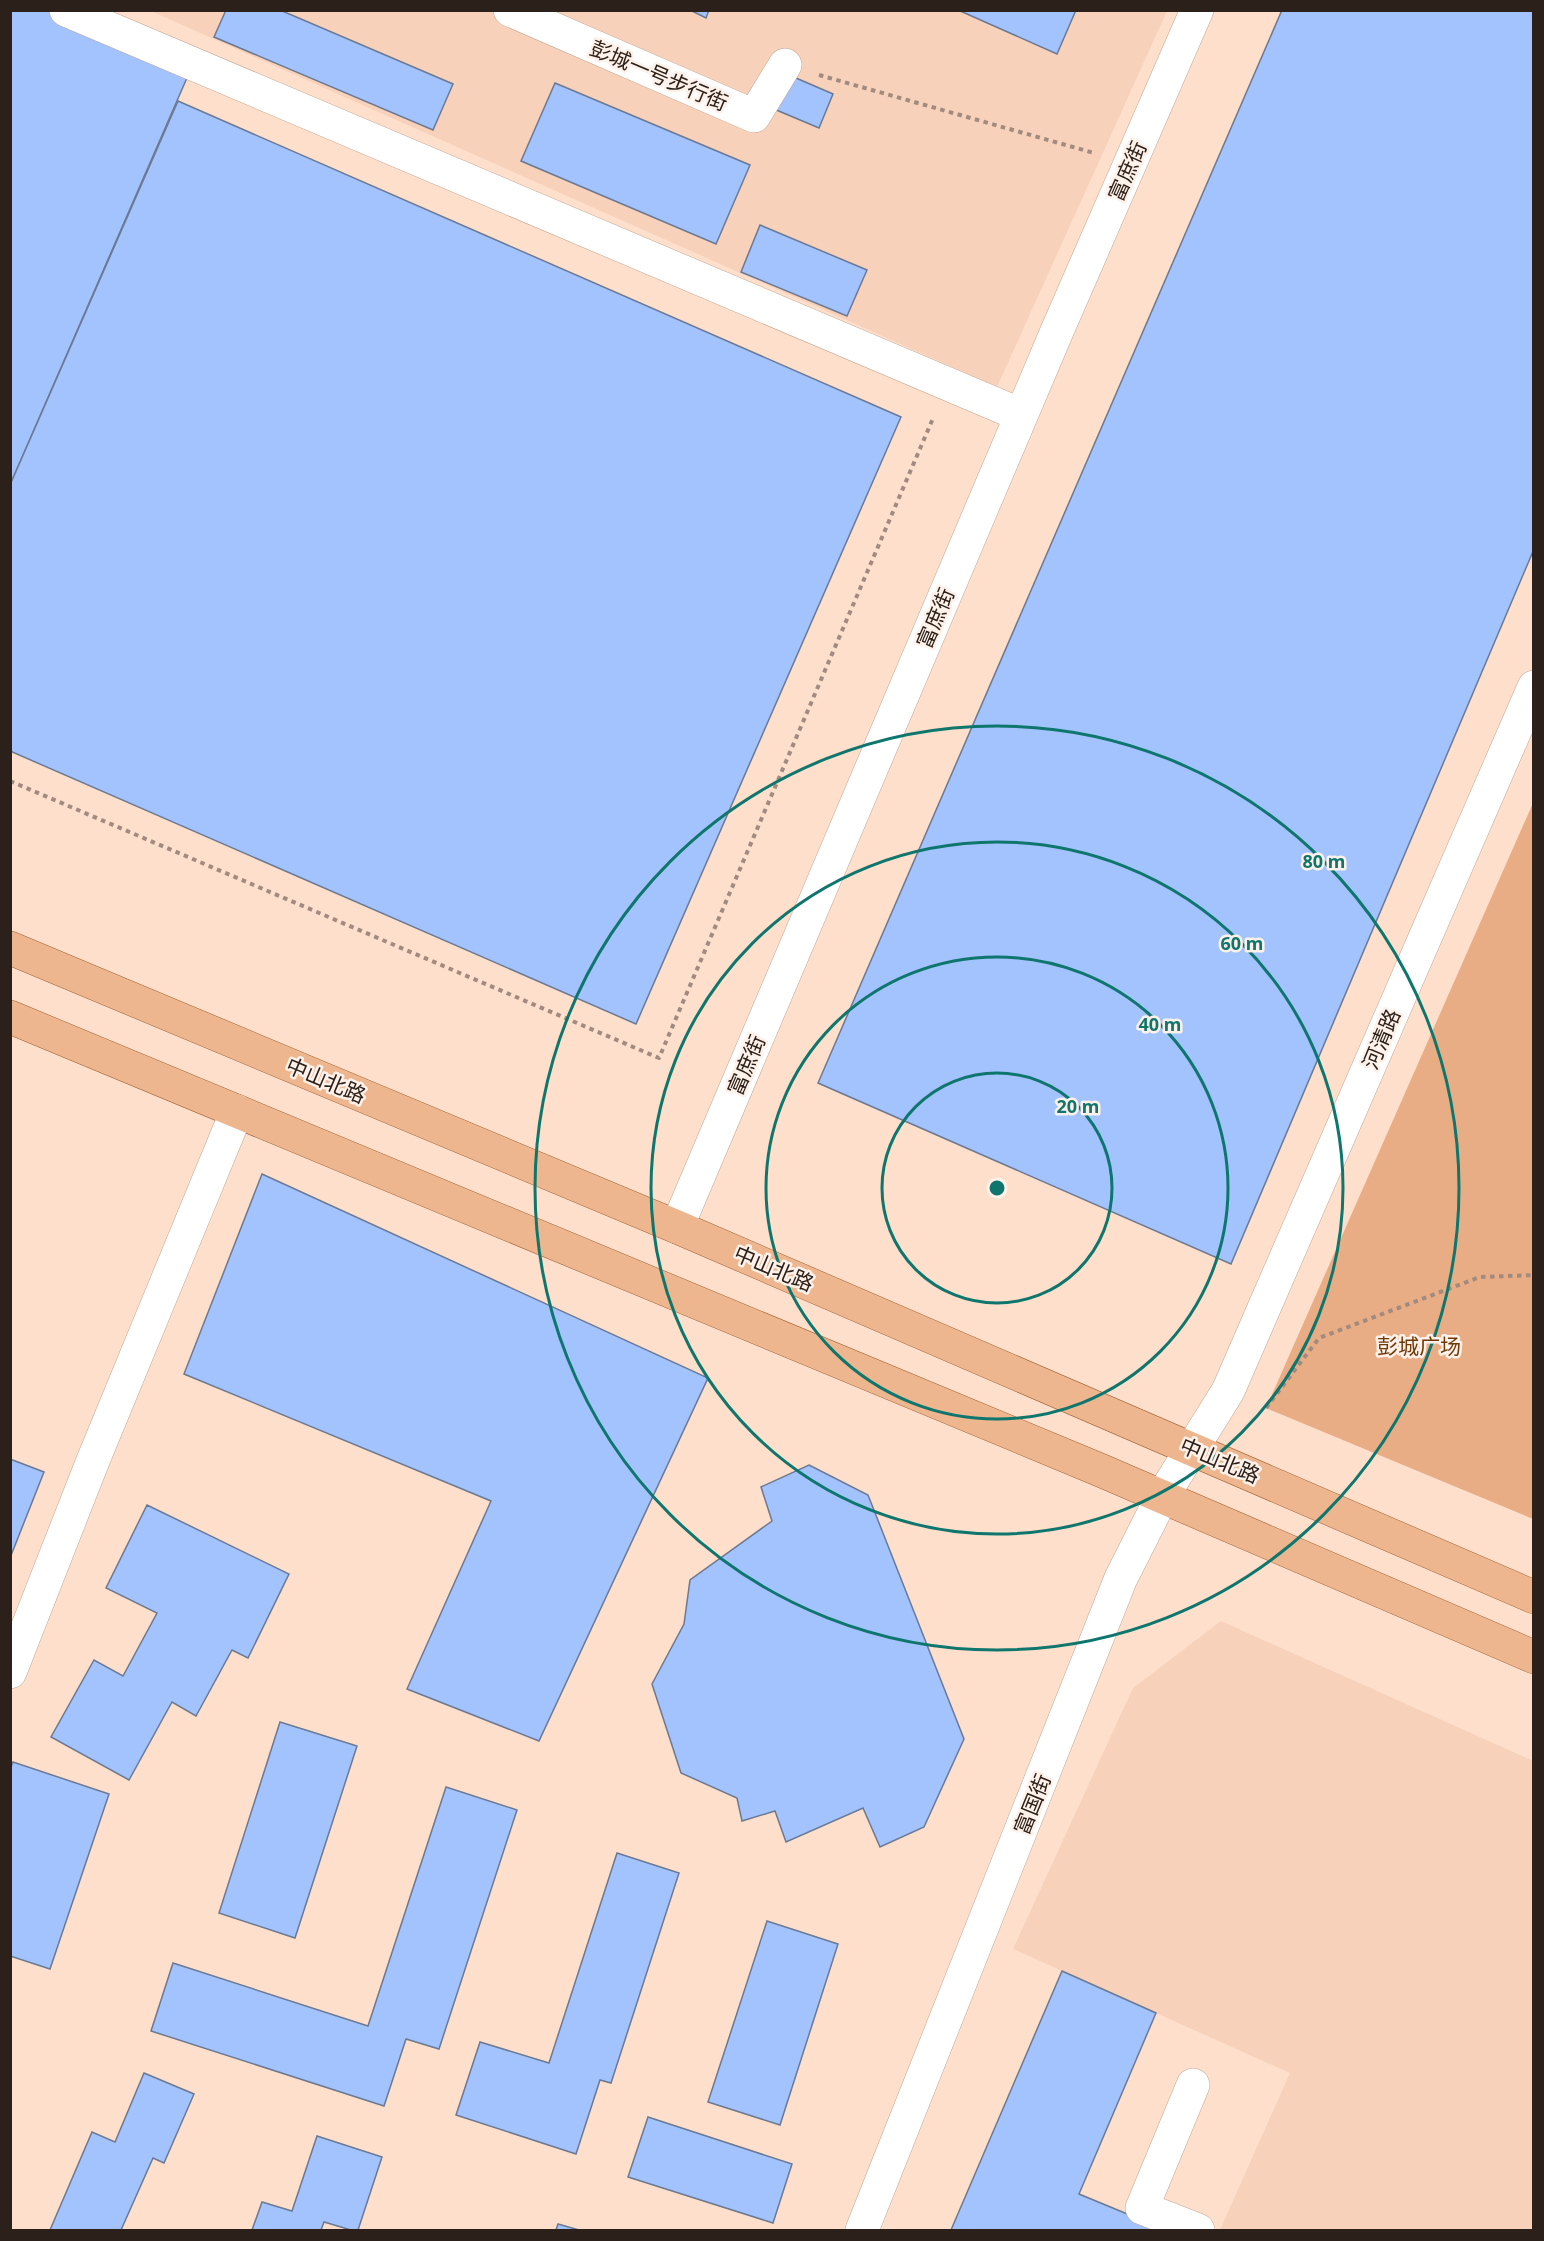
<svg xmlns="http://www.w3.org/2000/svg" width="1544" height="2241" font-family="'Noto Sans','Noto Sans SC',sans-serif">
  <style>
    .built { fill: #f7d1ba }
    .green { fill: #e9ad86 }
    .building { fill: #a2c3fd; stroke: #6b7993; stroke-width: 1.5 }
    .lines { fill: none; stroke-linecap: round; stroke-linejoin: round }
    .minor-casing { stroke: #c3a693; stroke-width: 34 }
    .major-casing { stroke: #a26335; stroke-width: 34 }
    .path { stroke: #a28b7e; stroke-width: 4; stroke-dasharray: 4.5 4.5; stroke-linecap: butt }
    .minor { stroke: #fff; stroke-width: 33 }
    .major { stroke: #eeb68f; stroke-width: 33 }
    .ring { fill: none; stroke: #0f766e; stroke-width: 3 }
    .labels { text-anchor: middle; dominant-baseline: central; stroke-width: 5; stroke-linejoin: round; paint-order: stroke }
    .street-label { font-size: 21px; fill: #2c211a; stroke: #fdf1e9 }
    .park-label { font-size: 21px; fill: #713908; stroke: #fdf1e9 }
    .centre { fill: #0f766e; stroke: #fdf1e9; stroke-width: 3 }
    .ring-label { font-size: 18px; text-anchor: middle; font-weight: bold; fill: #0f766e; stroke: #fdf1e9; stroke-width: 5; stroke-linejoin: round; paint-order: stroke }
  </style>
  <rect width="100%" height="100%" fill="#fedfcc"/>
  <g class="built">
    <polygon points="151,11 1167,11 997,387"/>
    <polygon points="1221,1621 1533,1761 1533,2230 1220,2230 1290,2073 1013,1949 1133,1688"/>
  </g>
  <polygon class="green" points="1533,803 1533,1519 1266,1408"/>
  <g class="building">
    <polygon points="10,10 67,10 193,64 10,485"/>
    <polygon points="226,10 280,10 453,84 433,130 214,37"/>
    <polygon points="690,10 709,10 706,18"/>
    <polygon points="958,10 1076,10 1057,54"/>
    <polygon points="1282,10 1534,10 1534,549 1231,1264 818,1083"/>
    <polygon points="789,75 833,94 819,128 774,109"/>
    <polygon points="555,83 750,165 716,244 521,161"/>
    <polygon points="178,101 901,417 636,1024 10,751 10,485"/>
    <polygon points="760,225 867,270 847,316 741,272"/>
    <polygon points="262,1174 708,1378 539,1741 407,1689 491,1501 184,1374"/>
    <polygon points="10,1459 44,1472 10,1558"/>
    <polygon points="809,1465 868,1495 964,1739 924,1827 880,1847 863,1808 786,1842 775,1811 742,1821 737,1798 681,1773 652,1684 684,1624 690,1580 772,1521 761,1487"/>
    <polygon points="147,1505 289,1574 248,1658 232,1650 196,1716 172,1702 129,1780 51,1737 94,1660 123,1676 157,1613 106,1588"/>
    <polygon points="280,1722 357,1746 295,1938 219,1913"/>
    <polygon points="13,1762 109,1794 50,1969 10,1956 10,1769"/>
    <polygon points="446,1787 517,1810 439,2049 406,2039 384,2106 151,2031 173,1963 368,2026"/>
    <polygon points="617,1853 679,1873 611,2083 600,2080 576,2154 456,2115 480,2042 549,2063"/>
    <polygon points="767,1921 838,1944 780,2125 708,2102"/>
    <polygon points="1062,1971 1156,2013 1079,2194 1166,2230 951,2230"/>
    <polygon points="144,2073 194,2094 164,2163 153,2158 121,2230 50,2230 92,2132 115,2142"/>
    <polygon points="648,2117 792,2164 773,2223 628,2177"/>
    <polygon points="317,2136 382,2157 358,2230 351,2230 324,2222 321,2230 252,2230 262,2202 292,2211"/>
    <polygon points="558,2224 579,2230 556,2230"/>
  </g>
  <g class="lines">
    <defs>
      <g id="minor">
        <polyline points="66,10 1021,415"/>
        <polyline points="510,10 754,116 785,65"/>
        <polyline points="677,1227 1057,331 1197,10"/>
        <polyline points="10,1672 92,1463 237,1111"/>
        <polyline points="1193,2085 1142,2208 1198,2230"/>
        <polyline points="862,2230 1121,1578 1162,1497 1228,1391 1534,687"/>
      </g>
      <g id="major">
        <polyline points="10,948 677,1227 1534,1597"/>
        <polyline points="10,1017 1100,1470 1534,1657"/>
      </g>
    </defs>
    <use href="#minor" class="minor-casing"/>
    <use href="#major" class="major-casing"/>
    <g class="path">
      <polyline points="819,75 1094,153"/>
      <polyline points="10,781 659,1058 934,416"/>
      <polyline points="1266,1408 1319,1338 1480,1277 1534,1275"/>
    </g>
    <use href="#minor" class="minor"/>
    <use href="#major" class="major"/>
  </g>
  <g class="ring">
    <circle cx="997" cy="1188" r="115"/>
    <circle cx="997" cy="1188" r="231"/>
    <circle cx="997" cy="1188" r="346"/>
    <circle cx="997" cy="1188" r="462"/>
  </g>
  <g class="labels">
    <g class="street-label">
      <text transform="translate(659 75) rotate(23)">彭城一号步行街</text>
      <text transform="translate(1127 171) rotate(-66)">富庶街</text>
      <text transform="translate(935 618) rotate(-67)">富庶街</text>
      <text transform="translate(1381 1039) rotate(-67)">河清路</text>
      <text transform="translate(746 1065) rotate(-67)">富庶街</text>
      <text transform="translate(326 1080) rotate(23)">中山北路</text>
      <text transform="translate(774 1268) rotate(23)">中山北路</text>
      <text transform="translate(1220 1460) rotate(23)">中山北路</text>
      <text transform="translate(1032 1804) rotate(-68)">富国街</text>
    </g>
    <g class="park-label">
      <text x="1419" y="1346">彭城广场</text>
    </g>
  </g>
  <circle cx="997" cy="1188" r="9" class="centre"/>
  <g class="ring-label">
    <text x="1324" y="868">80 m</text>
    <text x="1242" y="950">60 m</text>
    <text x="1160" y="1031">40 m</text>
    <text x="1078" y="1113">20 m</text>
  </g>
  <rect width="1544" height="2241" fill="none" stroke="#2c211a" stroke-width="24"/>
</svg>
